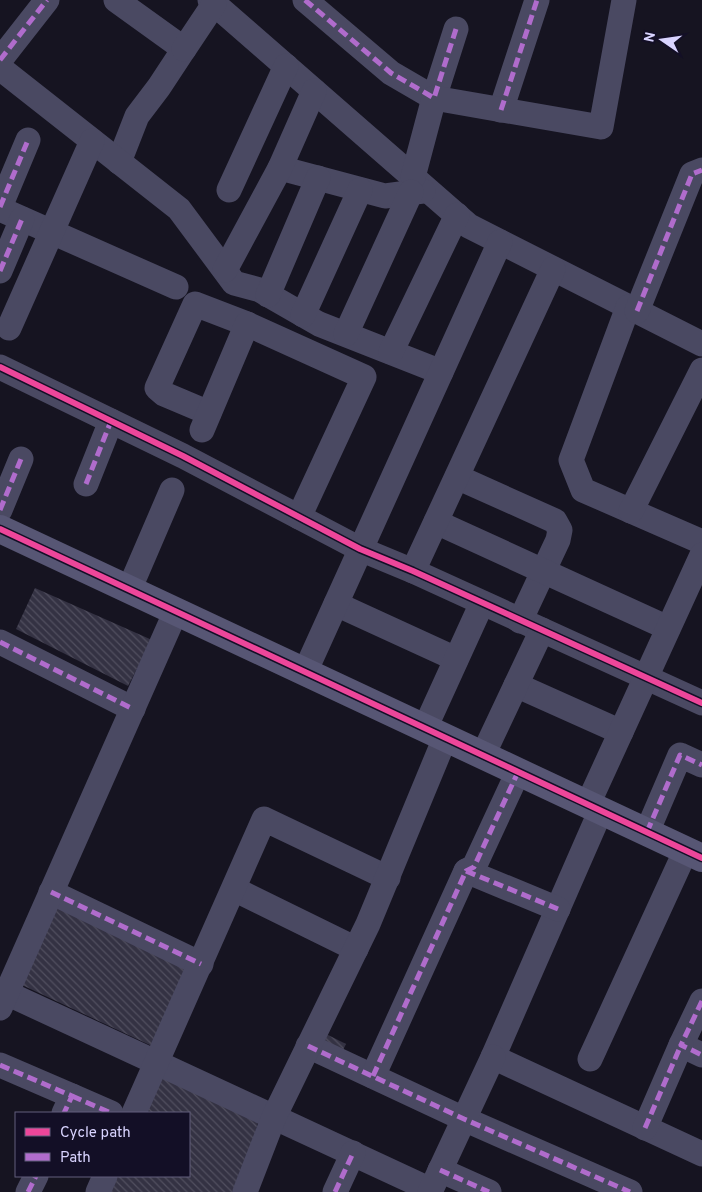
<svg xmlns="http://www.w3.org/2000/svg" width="702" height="1192" font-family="Overpass,sans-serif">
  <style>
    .building { fill: url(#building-back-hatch) }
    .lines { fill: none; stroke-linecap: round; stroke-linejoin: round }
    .street { stroke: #4a4962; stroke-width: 25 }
    .secondary { stroke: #575674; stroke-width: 28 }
    .quiet { stroke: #b06ccc; stroke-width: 5; stroke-dasharray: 10 5; stroke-linecap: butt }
    .cycleway-casing { stroke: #130f26; stroke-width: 9 }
    .cycleway { stroke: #ed469a; stroke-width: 6 }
  </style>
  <defs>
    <pattern id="building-back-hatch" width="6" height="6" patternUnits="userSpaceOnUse" patternTransform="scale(1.25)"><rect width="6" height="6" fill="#343243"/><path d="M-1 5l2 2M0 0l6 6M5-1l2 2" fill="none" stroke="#514f5f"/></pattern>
  </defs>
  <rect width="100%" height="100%" fill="#161421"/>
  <g class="building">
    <polygon points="35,588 152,640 128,686 16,629"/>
    <polygon points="55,904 194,969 154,1047 22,985"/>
    <polygon points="322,1032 346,1044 340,1056 317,1045"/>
    <polygon points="162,1077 259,1119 238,1192 106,1192 113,1176 189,1176 189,1113 144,1113"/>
  </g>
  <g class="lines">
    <g class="street">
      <polyline points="116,0 184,49 159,87 137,116 119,162"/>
      <polyline points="210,0 469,226 702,344"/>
      <polyline points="305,0 391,73 434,98 456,29"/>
      <polyline points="184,49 214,4"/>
      <polyline points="0,60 47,0"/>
      <polyline points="0,68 179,209 234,283 260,290 319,324 441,372"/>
      <polyline points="501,110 537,0"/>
      <polyline points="280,168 385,196 423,191"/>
      <polyline points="413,177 434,98 601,127 624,0"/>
      <polyline points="229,190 286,66"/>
      <polyline points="0,207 28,140"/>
      <polyline points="0,209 176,287"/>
      <polyline points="225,270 280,168 314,91"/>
      <polyline points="0,271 22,219"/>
      <polyline points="268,295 318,178"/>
      <polyline points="628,307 571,460 583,490 702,542"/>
      <polyline points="637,311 692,174 702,170"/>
      <polyline points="303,315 360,190"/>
      <polyline points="9,328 92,141"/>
      <polyline points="346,334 411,192"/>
      <polyline points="391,352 457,215"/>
      <polyline points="0,367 183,456 360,549 413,571 702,703"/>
      <polyline points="209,413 164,394 157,388 195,304 247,324"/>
      <polyline points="202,430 247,324 364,377 299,517"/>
      <polyline points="457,477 555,521 560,530 558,540 520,621"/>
      <polyline points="86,484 111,421"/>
      <polyline points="0,510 21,459"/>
      <polyline points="631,511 702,370"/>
      <polyline points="436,522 668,628"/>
      <polyline points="413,571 553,269"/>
      <polyline points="129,590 172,490"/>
      <polyline points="336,604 456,659"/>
      <polyline points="0,642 133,709"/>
      <polyline points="305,672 500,242"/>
      <polyline points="516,685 621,732"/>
      <polyline points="425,728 482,603"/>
      <polyline points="483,755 542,630"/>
      <polyline points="588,804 702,555"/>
      <polyline points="601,810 493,1057 702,1154"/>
      <polyline points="647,832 680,755 702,765"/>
      <polyline points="466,871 558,909"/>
      <polyline points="234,889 356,949"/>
      <polyline points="51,892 201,964"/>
      <polyline points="0,990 431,1190"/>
      <polyline points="702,1001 681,1045 702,1055"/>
      <polyline points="0,1008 176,611"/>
      <polyline points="308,1046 464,1119 630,1192"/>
      <polyline points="590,1059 686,850"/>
      <polyline points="0,1065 72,1096 64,1113"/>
      <polyline points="373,1076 466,871 474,867 518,772"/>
      <polyline points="72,1096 111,1113"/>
      <polyline points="134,1113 264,819 388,878"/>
      <polyline points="645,1128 681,1045"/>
      <polyline points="440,1170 489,1192"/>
      <polyline points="28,1192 36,1176"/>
      <polyline points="98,1192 105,1176"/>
      <polyline points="245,1192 274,1117 368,924 445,738"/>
      <polyline points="335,1192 353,1153"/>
      <polyline points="430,1192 493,1057"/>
    </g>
    <polyline class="secondary" points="0,529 702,858"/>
    <g class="quiet">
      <polyline points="305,0 391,73 434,98 456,29"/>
      <polyline points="0,60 47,0"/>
      <polyline points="501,110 537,0"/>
      <polyline points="0,207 28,140"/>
      <polyline points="0,271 22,219"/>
      <polyline points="637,311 692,174 702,170"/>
      <polyline points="86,484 111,421"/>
      <polyline points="0,510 21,459"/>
      <polyline points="0,642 133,709"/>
      <polyline points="647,832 680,755 702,765"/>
      <polyline points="466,871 558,909"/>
      <polyline points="51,892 201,964"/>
      <polyline points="702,1001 681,1045 702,1055"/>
      <polyline points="308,1046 464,1119 630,1192"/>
      <polyline points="0,1065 72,1096 64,1113"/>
      <polyline points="373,1076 466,871 474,867 518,772"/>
      <polyline points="72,1096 111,1113"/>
      <polyline points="645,1128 681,1045"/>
      <polyline points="440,1170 489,1192"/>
      <polyline points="28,1192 36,1176"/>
      <polyline points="335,1192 353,1153"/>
    </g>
    <defs>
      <g id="cycleway">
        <polyline points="0,367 183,456 360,549 413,571 702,703"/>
        <polyline points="0,529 702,858"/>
      </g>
    </defs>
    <use href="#cycleway" class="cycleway-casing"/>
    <use href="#cycleway" class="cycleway"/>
  </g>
  <rect x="15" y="1112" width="175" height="65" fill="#130f26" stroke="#625e7d"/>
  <rect x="25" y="1128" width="25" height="8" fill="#ed469a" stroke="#625e7d"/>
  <text x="60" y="1137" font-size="15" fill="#d9d4ff">Cycle path</text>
  <rect x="25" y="1153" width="25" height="8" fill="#b06ccc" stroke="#625e7d"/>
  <text x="60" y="1162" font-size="15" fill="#d9d4ff">Path</text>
  <g transform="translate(662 40) rotate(283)" stroke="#130f26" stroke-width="4" paint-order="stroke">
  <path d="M0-4L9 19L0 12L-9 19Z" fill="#d9d4ff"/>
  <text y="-8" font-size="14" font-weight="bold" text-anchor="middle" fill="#d9d4ff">N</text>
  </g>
</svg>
